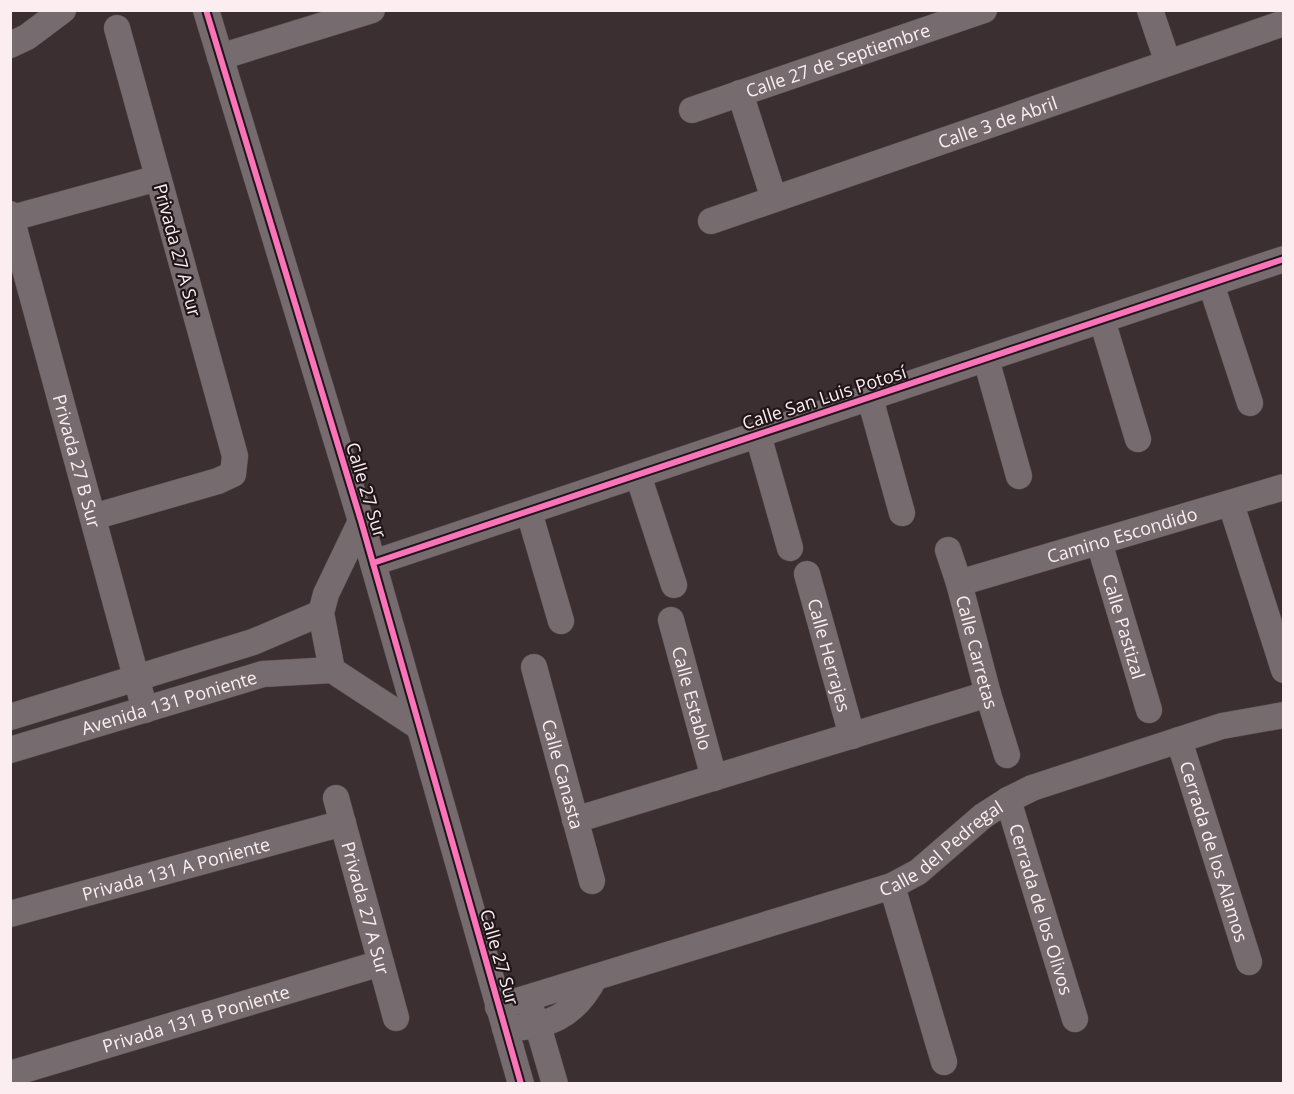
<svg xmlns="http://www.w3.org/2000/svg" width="1294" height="1094" font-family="'Open Sans',sans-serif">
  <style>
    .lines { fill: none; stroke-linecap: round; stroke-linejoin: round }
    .minor-casing { stroke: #564b4e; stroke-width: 27 }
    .minor { stroke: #766b6e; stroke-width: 26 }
    .cycleway-casing { stroke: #201619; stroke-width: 10 }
    .cycleway { stroke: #fb73b8; stroke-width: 6 }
    .labels { text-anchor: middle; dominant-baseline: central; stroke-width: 4.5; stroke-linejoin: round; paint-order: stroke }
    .street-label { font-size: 18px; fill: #fcedf1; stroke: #201619 }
  </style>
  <rect width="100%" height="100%" fill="#3b2f32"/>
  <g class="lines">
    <defs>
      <g id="minor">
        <polyline points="206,10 361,521 521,1084"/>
        <polyline points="1150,10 1168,63"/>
        <polyline points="10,45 27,37 63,10"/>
        <polyline points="220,57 372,10"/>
        <polyline points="740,93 774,199"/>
        <path id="s1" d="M692,110L984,10"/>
        <path id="s2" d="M10,214L145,710"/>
        <polyline points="12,218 158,178"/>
        <path id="s3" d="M711,221L1284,23"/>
        <polyline points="1211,284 1250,403"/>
        <polyline points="1102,320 1138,439"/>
        <polyline points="986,359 1019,476"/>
        <polyline points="870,398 902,513"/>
        <polyline points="758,435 790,548"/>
        <polyline points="638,475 674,585"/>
        <polyline points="1231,504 1284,670"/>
        <polyline points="529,512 561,621"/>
        <polyline points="93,517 218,481 233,474 235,456 117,28"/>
        <polyline points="361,521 326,594 321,613 332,670 419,727"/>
        <path id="s4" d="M1099,542L1149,710"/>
        <path id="s5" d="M948,550L959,583L988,694L1007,755"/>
        <polyline points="373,563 1284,259"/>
        <path id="s6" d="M807,574L852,736"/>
        <path id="s7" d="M959,583L1284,487"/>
        <path id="s8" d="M671,620L714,778"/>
        <path id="s9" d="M534,667L592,881"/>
        <polyline points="10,717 253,642 321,613"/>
        <path id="s10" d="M1179,740L1249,962"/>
        <path id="s11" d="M10,750L263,674L332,670"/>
        <path id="s12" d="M336,798L396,1018"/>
        <path id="s13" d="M1008,800L1075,1019"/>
        <polyline points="575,820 988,694"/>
        <polyline points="892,886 944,1062"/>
        <path id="s14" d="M10,914L343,823"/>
        <path id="s15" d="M498,1007L892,886L918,872L983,816L1008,800L1032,788L1222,726L1284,715"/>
        <polyline points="532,1012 538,1026 555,1084"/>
        <path d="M505,1028C548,1028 575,1016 595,977"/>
        <path id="s16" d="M10,1074L381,963"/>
      </g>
    </defs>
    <use href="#minor" class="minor-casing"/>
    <use href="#minor" class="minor"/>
    <defs>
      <g id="cycleway">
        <polyline points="206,10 361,521 521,1084"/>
        <polyline points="373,563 1284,259"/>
      </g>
    </defs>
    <use href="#cycleway" class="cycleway-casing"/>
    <use href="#cycleway" class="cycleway"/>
  </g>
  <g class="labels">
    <g class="street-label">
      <text stroke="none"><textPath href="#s1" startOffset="154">Calle 27 de Septiembre</textPath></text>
      <text stroke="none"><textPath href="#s3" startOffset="303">Calle 3 de Abril</textPath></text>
      <text transform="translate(178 250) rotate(75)">Privada 27 A Sur</text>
      <text transform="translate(824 397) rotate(-18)">Calle San Luis Potosí</text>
      <text stroke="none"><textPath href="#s2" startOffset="256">Privada 27 B Sur</textPath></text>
      <text transform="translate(367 490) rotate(73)">Calle 27 Sur</text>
      <text stroke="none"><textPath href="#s7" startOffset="170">Camino Escondido</textPath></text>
      <text stroke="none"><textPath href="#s4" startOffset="88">Calle Pastizal</textPath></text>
      <text stroke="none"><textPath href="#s5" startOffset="106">Calle Carretas</textPath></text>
      <text stroke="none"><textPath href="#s6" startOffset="84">Calle Herrajes</textPath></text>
      <text stroke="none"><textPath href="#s8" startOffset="81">Calle Establo</textPath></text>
      <text stroke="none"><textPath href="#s11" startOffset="166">Avenida 131 Poniente</textPath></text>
      <text stroke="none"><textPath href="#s9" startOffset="111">Calle Canasta</textPath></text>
      <text stroke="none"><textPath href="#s15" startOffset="474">Calle del Pedregal</textPath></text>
      <text stroke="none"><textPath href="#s10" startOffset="117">Cerrada de los Alamos</textPath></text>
      <text stroke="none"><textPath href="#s14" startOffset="172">Privada 131 A Poniente</textPath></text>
      <text stroke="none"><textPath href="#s12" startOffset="114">Privada 27 A Sur</textPath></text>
      <text stroke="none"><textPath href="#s13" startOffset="114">Cerrada de los Olivos</textPath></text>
      <text transform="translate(500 957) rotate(74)">Calle 27 Sur</text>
      <text stroke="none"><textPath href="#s16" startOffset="194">Privada 131 B Poniente</textPath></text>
    </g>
  </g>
  <rect width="1294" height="1094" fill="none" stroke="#fcedf1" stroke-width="24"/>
</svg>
